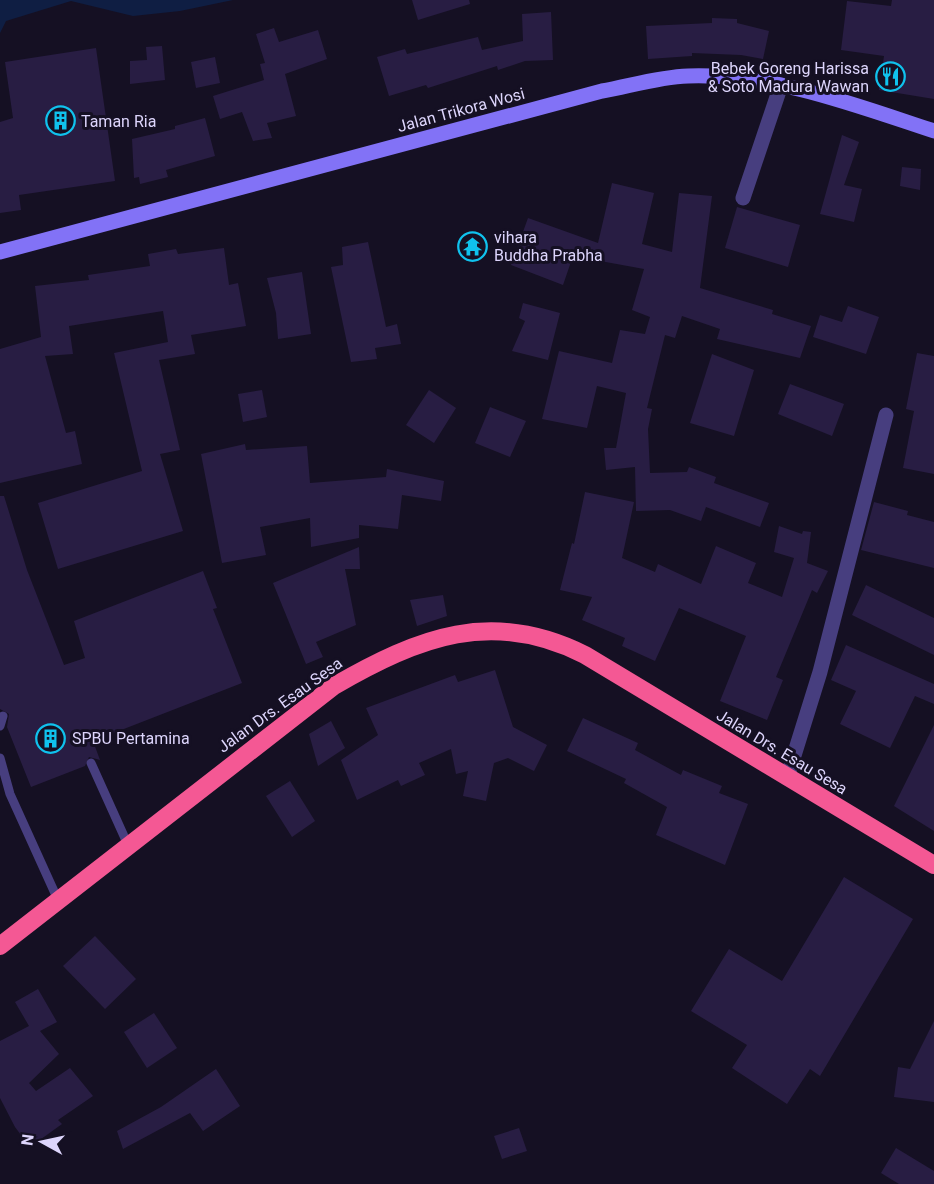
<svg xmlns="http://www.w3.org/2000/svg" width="934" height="1184" font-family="Roboto,sans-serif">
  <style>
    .water { fill: #0f1e43 }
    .building { fill: #281d43 }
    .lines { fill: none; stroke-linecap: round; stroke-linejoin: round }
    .lane { stroke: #473e7f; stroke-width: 9 }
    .street { stroke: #473e7f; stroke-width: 15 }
    .secondary { stroke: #8272f6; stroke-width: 15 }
    .highway { stroke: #f45894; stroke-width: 18 }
    .labels { text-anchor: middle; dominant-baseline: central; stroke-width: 6; stroke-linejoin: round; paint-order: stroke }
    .poi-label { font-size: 16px; fill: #ddd5fc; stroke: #151023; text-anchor: start }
    .street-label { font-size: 16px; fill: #ddd5fc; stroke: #151023 }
  </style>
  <rect width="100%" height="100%" fill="#151023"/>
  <polygon class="water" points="0,0 233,0 180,11 133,16 71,1 6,21 0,33"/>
  <g class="building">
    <polygon points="412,0 469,0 470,4 418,20"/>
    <polygon points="892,0 934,0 934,99 879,90 884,56 841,50 847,1 891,6"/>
    <polygon points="551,12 553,60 525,61 498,70 497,66 428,88 426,85 389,96 377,57 405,49 407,54 478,37 482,50 523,41 522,14"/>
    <polygon points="712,18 737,19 737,23 769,31 763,59 741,55 692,53 692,56 648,59 646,26 712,23"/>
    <polygon points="274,28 279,42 318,30 327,59 285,74 296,116 267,123 272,138 253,141 242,112 220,119 213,96 264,80 260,64 265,63 256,34"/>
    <polygon points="162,46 165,80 130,84 130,61 147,60 146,47"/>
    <polygon points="96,48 115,181 19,195 21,210 0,213 0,122 13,118 5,62"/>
    <polygon points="215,57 220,83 196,88 191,62"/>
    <polygon points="205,118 215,156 166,170 168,177 140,184 139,177 134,178 132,139 175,129 175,126"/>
    <polygon points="842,135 859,142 844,185 862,189 854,222 820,214"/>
    <polygon points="902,167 921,169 920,190 900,186"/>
    <polygon points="612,183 654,193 642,244 672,252 679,193 712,196 700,288 773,310 772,314 811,326 800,358 717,339 720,329 682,316 675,338 665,335 647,408 652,409 648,429 650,473 687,472 689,467 716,477 714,483 769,503 760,527 706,507 701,521 670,510 636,511 635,467 606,470 604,448 616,448 626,393 597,386 587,428 542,419 559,351 612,363 620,330 645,334 650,317 632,310 644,269 573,256 563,285 511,265 528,218 598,243"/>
    <polygon points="737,207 800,225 788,267 725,248"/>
    <polygon points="368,242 386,327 397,324 401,344 375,348 377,359 351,362 331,267 343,265 342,247"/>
    <polygon points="224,248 229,285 238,283 246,326 191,335 195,354 159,360 180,450 160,454 183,531 58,569 38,503 142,471 114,353 168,342 163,311 69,326 73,354 45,356 66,433 75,431 82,464 0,483 0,349 41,337 35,286 89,280 88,275 150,266 148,254 176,249 178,254"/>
    <polygon points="302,272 311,334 278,339 276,313 267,278"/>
    <polygon points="523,303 560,313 548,360 512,351 525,321 519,318"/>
    <polygon points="848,306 879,317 866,354 813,337 820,315 842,322"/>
    <polygon points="917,353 934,356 934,474 903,468 914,411 906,409"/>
    <polygon points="712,354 754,370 734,436 690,423"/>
    <polygon points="790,384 844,404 832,436 778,414"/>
    <polygon points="262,390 267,417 243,422 238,394"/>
    <polygon points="429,390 456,408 434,443 406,425"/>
    <polygon points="490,407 526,421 510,457 475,443"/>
    <polygon points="245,444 246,450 307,446 310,483 386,477 387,469 444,481 441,501 402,495 398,529 359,525 359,538 311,547 310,518 260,527 266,555 222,563 201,454"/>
    <polygon points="585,492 634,502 622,558 655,572 658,564 701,584 716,546 756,563 748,583 782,597 794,558 774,552 779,526 802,534 803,531 811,532 807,563 828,571 817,593 812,590 776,677 783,680 767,720 720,701 746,636 679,608 655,661 622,646 625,638 582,620 592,597 560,590 572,543 574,544"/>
    <polygon points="0,496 4,496 27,570 64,665 85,658 74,621 203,571 217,608 213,609 242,683 93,741 100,760 89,757 85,766 31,787 7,727 9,714 0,709"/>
    <polygon points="874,502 908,511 907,515 934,522 934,568 861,550"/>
    <polygon points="359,547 360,569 345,569 356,625 316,642 323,657 306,664 273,583"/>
    <polygon points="866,585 934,618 934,655 852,615"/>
    <polygon points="443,595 447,616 417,626 410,600"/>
    <polygon points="846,645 934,684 934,704 915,696 890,748 840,724 856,691 831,680"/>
    <polygon points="495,670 513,727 547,745 534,771 508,758 494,763 486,801 463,796 468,771 456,774 451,749 419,763 425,775 401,786 398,780 357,800 341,760 378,735 366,708 455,675 458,682"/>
    <polygon points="583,718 638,743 635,750 681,775 683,770 722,786 719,793 748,804 725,865 656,835 667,807 624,783 626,779 567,751"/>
    <polygon points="331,721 345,748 318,766 309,734"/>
    <polygon points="934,725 934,831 894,806"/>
    <polygon points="290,781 315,821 292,837 266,796"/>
    <polygon points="844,877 913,919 820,1076 810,1069 787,1104 732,1068 747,1045 691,1011 729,949 782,981"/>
    <polygon points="95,936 136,979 105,1009 63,966"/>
    <polygon points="38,989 57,1022 40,1031 59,1054 29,1083 36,1091 70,1068 93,1096 58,1120 62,1124 30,1147 15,1127 0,1098 0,1041 29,1026 15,1002"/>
    <polygon points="154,1013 177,1048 147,1068 124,1032"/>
    <polygon points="934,1021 934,1102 894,1097 898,1067 910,1069"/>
    <polygon points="216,1069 240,1106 203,1131 190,1113 123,1149 117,1131 161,1107"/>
    <polygon points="519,1128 527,1151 502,1159 494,1136"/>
    <polygon points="896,1148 934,1171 934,1184 899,1184 881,1173"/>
  </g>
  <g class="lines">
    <g class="lane">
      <polyline points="0,726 3,716"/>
      <polyline points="0,758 10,794 58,900"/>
      <polyline points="91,763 128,845"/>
    </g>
    <g class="street">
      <polyline points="743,198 781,85"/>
      <polyline points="787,778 820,672 886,415"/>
    </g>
    <path class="secondary" d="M0,252L602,91C630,86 659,77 688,76C772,73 855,105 934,131"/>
    <path class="highway" d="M0,946L334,686C419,637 492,608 585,655L934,865"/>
  </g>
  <defs>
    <symbol id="restaurant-ring" viewBox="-11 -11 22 22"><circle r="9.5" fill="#151023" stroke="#10c2ed" stroke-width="1.5"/><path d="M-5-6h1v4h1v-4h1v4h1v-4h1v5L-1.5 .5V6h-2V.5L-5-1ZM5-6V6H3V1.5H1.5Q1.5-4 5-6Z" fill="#10c2ed"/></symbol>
    <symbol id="building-ring" viewBox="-11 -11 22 22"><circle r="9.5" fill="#151023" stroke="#10c2ed" stroke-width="1.5"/><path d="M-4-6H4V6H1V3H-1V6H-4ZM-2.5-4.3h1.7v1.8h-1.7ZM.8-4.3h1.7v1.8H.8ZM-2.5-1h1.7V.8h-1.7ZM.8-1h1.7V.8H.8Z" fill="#10c2ed"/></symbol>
    <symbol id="temple-ring" viewBox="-11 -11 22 22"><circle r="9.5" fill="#151023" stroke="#10c2ed" stroke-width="1.5"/><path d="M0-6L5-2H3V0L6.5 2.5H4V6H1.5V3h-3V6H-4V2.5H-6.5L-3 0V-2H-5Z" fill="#10c2ed"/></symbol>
  </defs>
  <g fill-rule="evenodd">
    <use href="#restaurant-ring" x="874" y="60" width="33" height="33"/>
    <use href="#building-ring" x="44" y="104" width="33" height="33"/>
    <use href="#temple-ring" x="456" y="230" width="33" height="33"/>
    <use href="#building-ring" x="34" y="722" width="33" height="33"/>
  </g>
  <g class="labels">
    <g class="poi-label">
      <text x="869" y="68" text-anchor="end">Bebek Goreng Harissa<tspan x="869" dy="18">&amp; Soto Madura Wawan</tspan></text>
      <text x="81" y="121">Taman Ria</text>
      <text x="494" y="237">vihara<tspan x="494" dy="18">Buddha Prabha</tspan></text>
      <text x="72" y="738">SPBU Pertamina</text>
    </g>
    <g class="street-label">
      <text transform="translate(461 110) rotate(-15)">Jalan Trikora Wosi</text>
      <text transform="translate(280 705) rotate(-36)">Jalan Drs. Esau Sesa</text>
      <text transform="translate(782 752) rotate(31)">Jalan Drs. Esau Sesa</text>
    </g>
  </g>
  <g transform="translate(42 1142) rotate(278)" stroke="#151023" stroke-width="4.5" paint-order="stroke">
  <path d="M0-4.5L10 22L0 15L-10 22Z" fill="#ddd5fc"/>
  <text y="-9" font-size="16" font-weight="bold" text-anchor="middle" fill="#ddd5fc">N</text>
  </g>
</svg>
